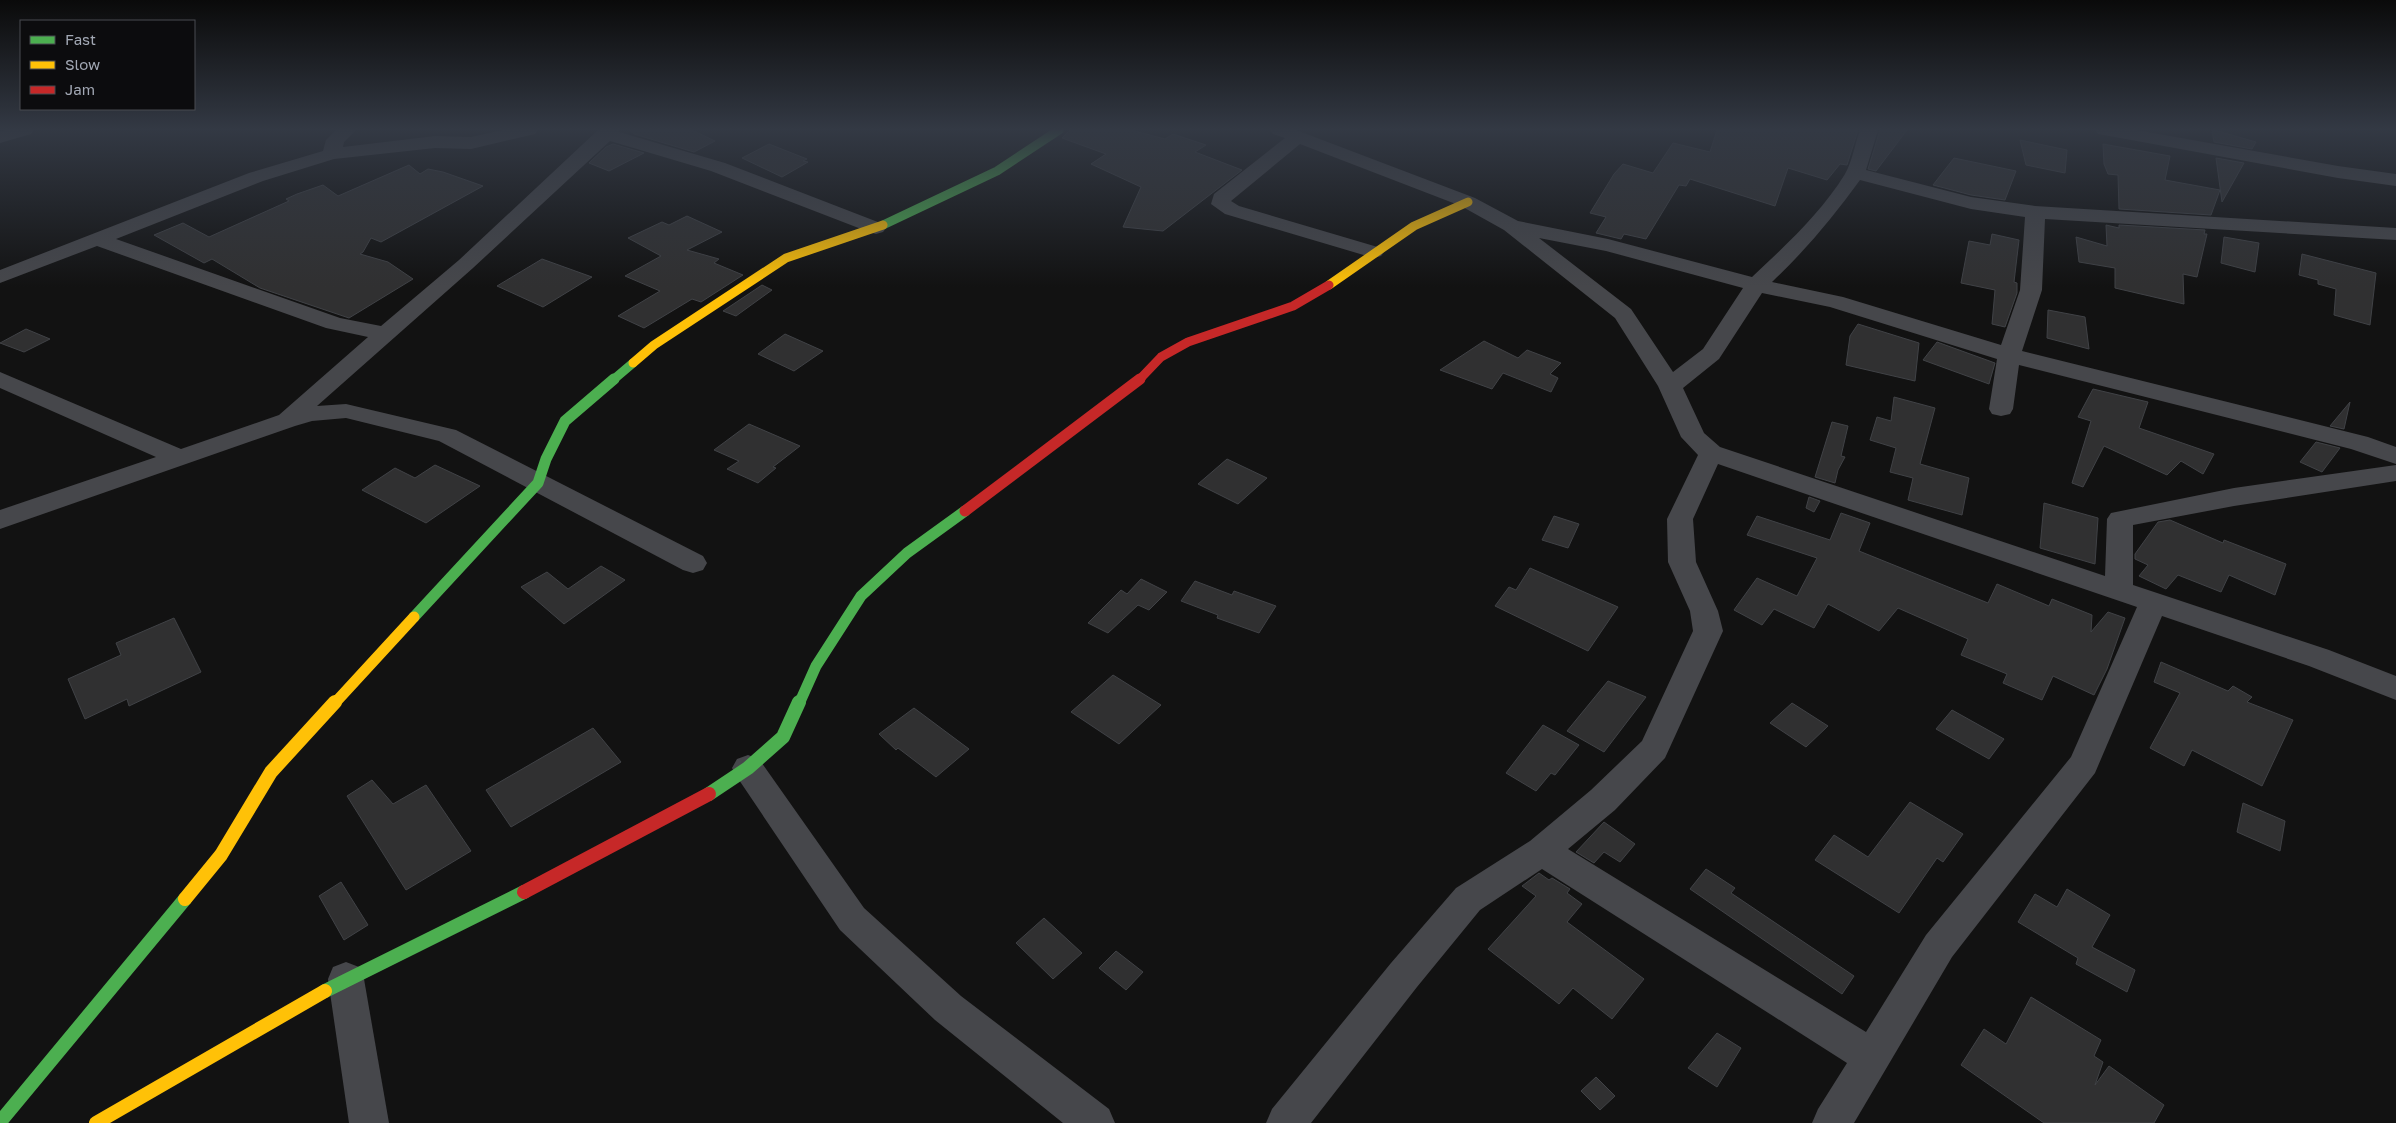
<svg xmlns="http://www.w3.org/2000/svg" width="2396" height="1123" font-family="'Golos Text',sans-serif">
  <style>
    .building { fill: #303031; stroke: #404246 }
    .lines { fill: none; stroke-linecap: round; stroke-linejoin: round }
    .street { fill: #46474b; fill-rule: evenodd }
    .fast-far2 { stroke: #4caf50; stroke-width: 9 }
    .fast-far1 { stroke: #4caf50; stroke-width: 11 }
    .fast { stroke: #4caf50; stroke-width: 14 }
    .slow-far2 { stroke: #ffc107; stroke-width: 9 }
    .slow-far1 { stroke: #ffc107; stroke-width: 11 }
    .slow { stroke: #ffc107; stroke-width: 14 }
    .jam-far2 { stroke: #c62828; stroke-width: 9 }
    .jam-far1 { stroke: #c62828; stroke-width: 11 }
    .jam { stroke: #c62828; stroke-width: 14 }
  </style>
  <rect width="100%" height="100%" fill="#121212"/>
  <g class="building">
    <polygon points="629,130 692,130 715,141 694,152 634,134"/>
    <polygon points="1070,130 1131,130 1165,139 1173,134 1206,145 1195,152 1242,170 1163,231 1123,227 1141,187 1091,164 1106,154 1062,138"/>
    <polygon points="1717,130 1858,130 1847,165 1840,164 1827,180 1788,168 1775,206 1690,179 1686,186 1679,185 1646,239 1624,234 1621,239 1596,233 1606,217 1590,213 1614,174 1623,164 1653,173 1673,143 1710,152"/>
    <polygon points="1880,130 1907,130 1876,171 1868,169"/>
    <polygon points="2212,130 2214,130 2256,142 2252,149 2214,142"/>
    <polygon points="2020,140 2067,150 2065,173 2026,165"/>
    <polygon points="613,144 644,153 609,171 589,163 606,147"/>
    <polygon points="769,144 807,159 803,161 808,162 782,177 742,158"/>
    <polygon points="2103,144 2170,156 2165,180 2220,190 2211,215 2119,209 2118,175 2108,174 2104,164"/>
    <polygon points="1954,158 2016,171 2005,200 1971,195 1933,185"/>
    <polygon points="2216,158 2244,163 2222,202"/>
    <polygon points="409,165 420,174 428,169 443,172 483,186 381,242 371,238 363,252 360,254 388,262 413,279 349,318 260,288 212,259 204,263 154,235 183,223 209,237 289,201 286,199 297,194 323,185 338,196"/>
    <polygon points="687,216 722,232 687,250 719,259 714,263 743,275 701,302 692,299 644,328 618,316 660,291 625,276 661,256 628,238 662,222 669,225"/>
    <polygon points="2106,225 2119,228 2119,225 2205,230 2204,234 2207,234 2197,277 2183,274 2184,304 2115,288 2115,268 2079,262 2076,237 2107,246"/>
    <polygon points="1992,234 2019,240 2014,282 2017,283 2017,293 2005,327 1992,324 1995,290 1961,283 1969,241 1990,245"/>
    <polygon points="2224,237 2259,243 2255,272 2221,263"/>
    <polygon points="2302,254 2376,273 2370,325 2334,315 2336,289 2318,284 2318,280 2299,275"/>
    <polygon points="542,259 592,277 543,307 497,286"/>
    <polygon points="762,285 772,290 736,316 723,311"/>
    <polygon points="2048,310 2085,317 2089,349 2047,338"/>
    <polygon points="1858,324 1919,343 1915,381 1846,365 1850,336"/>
    <polygon points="26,329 50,339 24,352 0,343"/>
    <polygon points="785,334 823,351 794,371 758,354"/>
    <polygon points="1484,341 1518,358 1527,350 1561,363 1550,374 1558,378 1551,392 1503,373 1492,389 1440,370"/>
    <polygon points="1937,342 1995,363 1989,384 1923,360"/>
    <polygon points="2093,389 2148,402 2139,428 2214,454 2203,474 2181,461 2167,475 2104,446 2083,487 2072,483 2091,421 2078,417"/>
    <polygon points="1894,397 1935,408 1920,464 1969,478 1962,515 1908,500 1913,478 1890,472 1896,448 1870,440 1877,417 1891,421"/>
    <polygon points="2350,402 2344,429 2330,426"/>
    <polygon points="1832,422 1848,426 1841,456 1845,457 1838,470 1835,483 1815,477"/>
    <polygon points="749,424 800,446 773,467 776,468 758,483 727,469 739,461 714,450"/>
    <polygon points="2316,442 2340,448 2322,472 2300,462"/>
    <polygon points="1227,459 1267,478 1238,504 1198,484"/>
    <polygon points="435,465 480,486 426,523 362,490 395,468 415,478"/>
    <polygon points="1809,497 1820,501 1814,512 1806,508"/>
    <polygon points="2044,503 2098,518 2095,564 2040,548"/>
    <polygon points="1841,513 1870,523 1859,551 1988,603 1997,584 2049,606 2052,599 2092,615 2091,632 2108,612 2125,618 2107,669 2094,695 2053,676 2042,700 2003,683 2007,674 1961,655 1968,639 1898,608 1879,631 1828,604 1814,628 1774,609 1762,625 1734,610 1757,578 1797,596 1817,558 1747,535 1757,516 1830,540"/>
    <polygon points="1554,516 1579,524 1568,548 1542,540"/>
    <polygon points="2170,520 2223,543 2224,540 2286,564 2275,595 2229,575 2221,592 2178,575 2166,589 2139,576 2148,565 2135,559 2135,554 2158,522"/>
    <polygon points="601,566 625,580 564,624 521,587 547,572 568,589"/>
    <polygon points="1530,568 1618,607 1588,651 1495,606 1509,587 1516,590"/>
    <polygon points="1141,579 1167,592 1149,610 1138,605 1108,633 1088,623 1121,590 1127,594"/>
    <polygon points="1195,581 1232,595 1234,591 1276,606 1259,633 1217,618 1218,615 1181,601"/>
    <polygon points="174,618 201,672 129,706 127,699 85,719 68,679 121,655 116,643"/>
    <polygon points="2161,662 2228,691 2233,686 2252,697 2247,702 2293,720 2262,786 2192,750 2184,766 2150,748 2180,693 2154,682"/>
    <polygon points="1113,675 1161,705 1119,744 1071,712"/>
    <polygon points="1608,681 1646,697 1604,752 1567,731"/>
    <polygon points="1792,703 1828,726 1806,747 1770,723"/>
    <polygon points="914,708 969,749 936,777 898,748 896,750 879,734"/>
    <polygon points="1952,710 2004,739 1989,759 1936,729"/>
    <polygon points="1543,725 1579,745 1555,775 1551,773 1536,791 1506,773"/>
    <polygon points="593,728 621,762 511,827 486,790"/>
    <polygon points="372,780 393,804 426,785 471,851 406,890 347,796"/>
    <polygon points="1910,802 1963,834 1943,862 1937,858 1899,913 1815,860 1834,835 1868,857"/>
    <polygon points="2243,803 2285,821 2280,851 2237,832"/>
    <polygon points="1604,822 1635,844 1620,862 1604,852 1594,863 1576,852"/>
    <polygon points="1706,869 1735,888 1731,893 1854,976 1842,994 1690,889"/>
    <polygon points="1539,873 1549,880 1552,878 1570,889 1567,893 1582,904 1567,922 1644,979 1612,1019 1573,988 1559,1004 1488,949 1536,896 1522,886"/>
    <polygon points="341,882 368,925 344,940 319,896"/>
    <polygon points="2067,889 2110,915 2092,947 2135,970 2127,992 2076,964 2078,958 2018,922 2035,894 2057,907"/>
    <polygon points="1044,918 1082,953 1053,979 1016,943"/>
    <polygon points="1116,951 1143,972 1126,990 1099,968"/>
    <polygon points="2031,997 2101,1040 2094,1056 2103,1062 2095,1085 2109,1066 2164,1105 2154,1123 2044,1123 1961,1065 1984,1029 2006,1044"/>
    <polygon points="1717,1033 1741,1048 1717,1087 1688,1068"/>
    <polygon points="1596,1077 1615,1096 1600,1110 1581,1091"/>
  </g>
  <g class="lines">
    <g class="street">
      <polygon points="6,130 34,130 31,134 0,143 0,132"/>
      <polygon points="336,130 356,130 344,142 343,147 435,136 471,137 503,130 538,130 535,134 471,149 435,148 334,159 263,181 116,239 340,318 381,326 459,260 598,130 620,130 619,132 725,163 883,224 886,228 883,232 876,234 869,232 711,171 610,141 473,268 317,406 346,404 456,430 703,556 707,563 703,570 693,573 683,570 439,441 346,418 312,421 295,426 0,529 0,510 156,457 0,388 0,372 181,449 279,415 368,337 326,328 97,246 0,283 0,270 249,173 323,151 326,140"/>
      <path d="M1270,130H1296L1304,133L1475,198L1518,221L1608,239L1752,277C1785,246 1821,213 1845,174C1852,162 1855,144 1860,130H1878L1866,170L1971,197L2035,206L2396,228V240L2045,219L2042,290L2022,351L2368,437L2396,447V464L2351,449L2019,365L2013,409L2010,414L2001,416L1992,414L1989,409L1997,359L1830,307L1762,293L1719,359L1683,388L1704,433L1720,447L2105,576L2107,519L2111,513L2234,488L2396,465V481L2234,506L2133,525V585L2329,650L2396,676V700L2309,666L2162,616L2095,773L1952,957L1854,1123H1812L1818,1109L1847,1063L1542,869L1480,910L1417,987L1311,1123H1266L1272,1109L1391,963L1456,888L1530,841L1591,790L1642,741L1693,631L1690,611L1668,562L1667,519L1698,455L1681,437L1658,386L1615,318L1504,230L1461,206L1300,144L1231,201L1239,206L1381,248L1384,252L1381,256L1374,258L1367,256L1225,214L1211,204L1214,194L1285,138L1273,134ZM1860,180L1971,209L2025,217L2020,290L2001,345L1843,297L1772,282C1805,251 1833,217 1860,180ZM1539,238L1606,251L1743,288L1703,349L1673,372L1631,309ZM1718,464L2137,607L2071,757L1926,935L1866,1032L1568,849L1615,810L1665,758L1723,631L1718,611L1696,562L1693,519Z"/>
      <polygon points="2095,130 2136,130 2338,166 2396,174 2396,186 2338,178 2104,135 2098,134"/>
      <polygon points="748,755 759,759 864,908 961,996 1109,1109 1115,1123 1063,1123 935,1020 840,930 737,777 732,768 737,759"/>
      <polygon points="346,962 359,967 364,979 389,1123 349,1123 328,979 333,967"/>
    </g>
    <g class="fast-far2">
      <polyline points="883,225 997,171 1059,130"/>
      <polyline points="613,380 633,363"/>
    </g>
    <g class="fast-far1">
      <polyline points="414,617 538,483 546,459 565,421 614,379"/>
      <polyline points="799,704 816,666 861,596 907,553 965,511"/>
    </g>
    <g class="fast">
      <polyline points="709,794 748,768 783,737 799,702"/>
      <polyline points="325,991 524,892"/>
      <polyline points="0,1122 185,899"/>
    </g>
    <g class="slow-far2">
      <polyline points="1329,285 1414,226 1468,202"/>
      <polyline points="633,363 654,345 786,258 883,225"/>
    </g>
    <polyline class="slow-far1" points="334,704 414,617"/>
    <g class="slow">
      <polyline points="185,899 221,855 271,772 335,702"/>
      <polyline points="96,1123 325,991"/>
    </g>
    <polyline class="jam-far2" points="1139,380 1161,357 1188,342 1293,306 1329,285"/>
    <polyline class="jam-far1" points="965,511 1140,379"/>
    <polyline class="jam" points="524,892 709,794"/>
  </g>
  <linearGradient id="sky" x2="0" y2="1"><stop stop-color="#0a0a0a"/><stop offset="0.45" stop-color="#333944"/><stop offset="1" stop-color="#333944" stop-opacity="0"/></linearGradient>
  <rect width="2396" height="287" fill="url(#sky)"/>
  <rect x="20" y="20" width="175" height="90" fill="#0c0c0e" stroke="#484a50"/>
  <rect x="30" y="36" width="25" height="8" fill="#4caf50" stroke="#484a50"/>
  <text x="65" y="45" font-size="15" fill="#a2a8b4">Fast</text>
  <rect x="30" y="61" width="25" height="8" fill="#ffc107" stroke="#484a50"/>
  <text x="65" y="70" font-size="15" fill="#a2a8b4">Slow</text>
  <rect x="30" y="86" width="25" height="8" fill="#c62828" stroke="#484a50"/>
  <text x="65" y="95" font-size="15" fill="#a2a8b4">Jam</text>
</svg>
